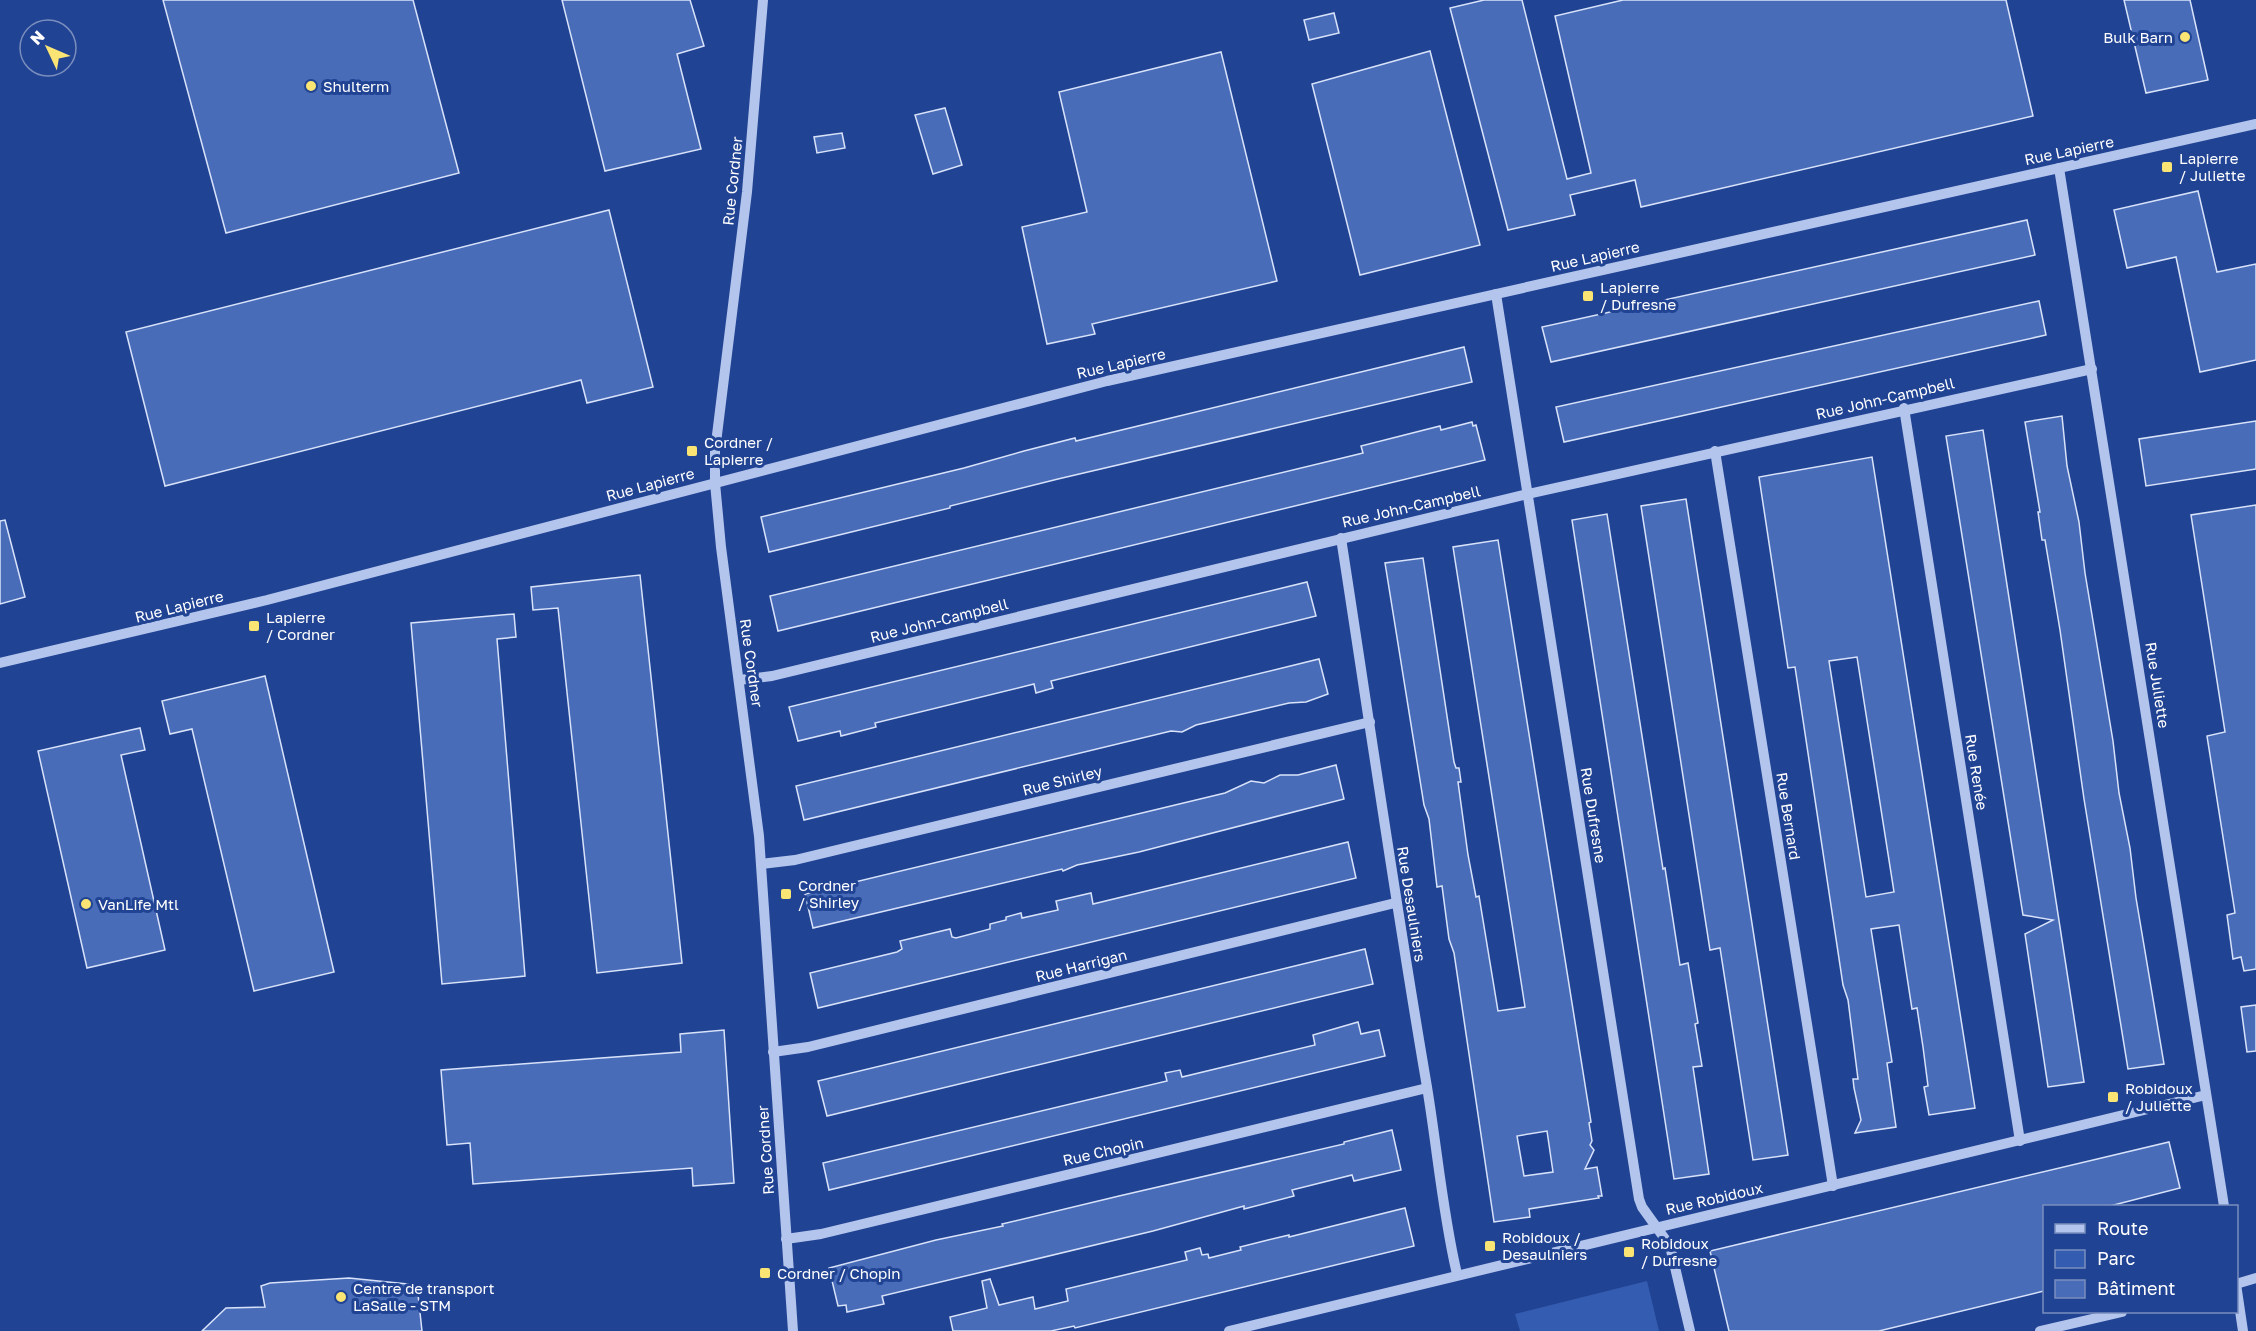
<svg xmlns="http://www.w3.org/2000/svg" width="2256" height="1331" font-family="'Golos Text',sans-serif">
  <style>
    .green { fill: #345cb0 }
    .building { fill: #496cb9; stroke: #d8e3fa; stroke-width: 1.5; fill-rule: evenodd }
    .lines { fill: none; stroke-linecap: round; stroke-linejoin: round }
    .minor { stroke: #b3c5ed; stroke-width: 10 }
    .poi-dot { fill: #fae574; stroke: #214393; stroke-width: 2 }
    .labels { text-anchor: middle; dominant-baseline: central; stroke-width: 6; stroke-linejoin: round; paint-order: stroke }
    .poi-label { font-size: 15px; fill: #fff; stroke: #214393; text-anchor: start }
    .street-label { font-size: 15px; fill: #fff; stroke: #214393 }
  </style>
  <rect width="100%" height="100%" fill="#214393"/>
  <polygon class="green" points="1647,1281 1659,1331 1520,1331 1515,1314"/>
  <g class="building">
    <polygon points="163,0 413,0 459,173 226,233"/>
    <polygon points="562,0 690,0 704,46 677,54 701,149 605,171"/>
    <polygon points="1484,0 1522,0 1567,179 1591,173 1555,16 1623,0 2006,0 2033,116 1641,207 1635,180 1570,195 1575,215 1508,230 1450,8"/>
    <polygon points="2124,0 2190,0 2208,80 2146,93"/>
    <polygon points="1334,13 1339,33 1309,40 1304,20"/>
    <polygon points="1430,51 1480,245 1360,275 1312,84"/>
    <polygon points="1221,52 1277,281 1092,324 1095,334 1047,344 1022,227 1087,212 1059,92"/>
    <polygon points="945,108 962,165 933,174 915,115"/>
    <polygon points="842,133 845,148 817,153 814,137"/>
    <polygon points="2198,191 2217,272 2256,264 2256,360 2200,372 2176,257 2127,268 2114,210"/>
    <polygon points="609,210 653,387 587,403 581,380 165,486 126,332"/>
    <polygon points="2027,220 2035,255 1551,362 1542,327"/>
    <polygon points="2039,301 2046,335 1564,442 1556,407"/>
    <polygon points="1464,347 1472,382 1058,479 950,506 950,508 769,552 761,517 964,468 1024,451 1075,438 1076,441"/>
    <polygon points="2062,416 2067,466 2079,522 2085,573 2113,741 2119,793 2130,848 2136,898 2164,1064 2128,1069 2084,799 2060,630 2045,540 2042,540 2038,512 2040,512 2025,422"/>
    <polygon points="2256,421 2256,469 2146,486 2139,439"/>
    <polygon points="1472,422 1473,426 1476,425 1485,460 778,631 770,596 1359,454 1363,453 1361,446 1440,426 1441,430"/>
    <polygon points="1983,430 2084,1082 2048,1087 2025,934 2053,920 2023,915 1946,436"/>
    <path d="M1872,457L1975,1108L1929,1115L1924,1087L1928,1086L1923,1047L1917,1008L1912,1009L1899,925L1871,929L1892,1062L1887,1063L1896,1127L1855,1133L1861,1120L1854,1088L1853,1079H1858L1848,1000L1843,985L1795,667L1788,668L1759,477ZM1857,657L1894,892L1866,897L1829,661Z"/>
    <polygon points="1686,499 1788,1155 1753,1160 1720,948 1710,950 1641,506"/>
    <polygon points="2256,505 2256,969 2244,971 2241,957 2233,959 2227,915 2235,913 2207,736 2225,732 2191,515"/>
    <polygon points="1607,514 1663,869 1665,868 1680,965 1688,963 1698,1023 1695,1024 1702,1066 1693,1067 1709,1174 1674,1179 1572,520"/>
    <polygon points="5,520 25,597 0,604 0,521"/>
    <path d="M1498,540L1591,1122L1589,1123L1592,1141L1590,1145L1594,1150L1585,1169L1597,1167L1602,1196H1598L1599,1198L1529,1209L1530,1217L1494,1222L1454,953L1449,939L1442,886L1437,887L1429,819L1424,805L1385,563L1423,558L1454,762L1456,768H1459L1461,782H1458L1468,855L1476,897L1479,896L1498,1011L1525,1007L1453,547ZM1547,1131L1553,1172L1524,1176L1517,1136Z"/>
    <polygon points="640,575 682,963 597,973 558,608 533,610 531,587"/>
    <polygon points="1307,582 1316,616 1051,681 1053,688 1036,693 1034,684 875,723 876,727 841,736 840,731 798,741 789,707"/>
    <polygon points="514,614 516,637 497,639 525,976 442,984 411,623"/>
    <polygon points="1319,659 1328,694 1306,702 1289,703 1196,725 1182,732 1171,731 804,820 796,786"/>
    <polygon points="265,676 334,972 254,991 192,729 170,734 162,701"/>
    <polygon points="140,728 145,750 121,755 165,950 87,968 38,751"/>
    <polygon points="1336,765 1344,799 1139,852 1077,865 1063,871 1062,869 813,928 805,894 1225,793 1251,781 1264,783 1280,775 1298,775"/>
    <polygon points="1348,842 1356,878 818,1008 810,973 897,952 902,949 900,941 950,929 952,937 956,938 990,929 990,924 1006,920 1006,917 1021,913 1022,918 1058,910 1056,901 1091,893 1093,904"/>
    <polygon points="1365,949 1373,984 827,1116 818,1081"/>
    <polygon points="2256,1005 2256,1051 2247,1052 2241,1007"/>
    <polygon points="1358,1022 1361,1034 1379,1030 1385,1056 829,1190 823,1163 1167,1081 1165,1073 1180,1070 1182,1077 1315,1045 1313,1035"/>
    <polygon points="724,1030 734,1183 693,1186 692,1168 473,1184 470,1143 447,1145 441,1070 681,1052 680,1034"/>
    <polygon points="1392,1130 1401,1170 1354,1181 1352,1175 1292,1190 1294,1196 1244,1209 1244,1206 1153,1231 882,1296 884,1304 847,1312 846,1305 838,1306 829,1268 936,1240 1003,1226 1002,1224 1119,1196 1344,1144 1344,1142"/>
    <polygon points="2169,1142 2180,1188 2110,1206 2044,1206 2044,1291 1879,1331 1729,1331 1710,1251"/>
    <polygon points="1405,1208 1414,1246 1075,1328 1074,1326 1051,1331 953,1331 950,1317 987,1308 982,1281 990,1279 999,1305 1033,1297 1035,1309 1068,1301 1066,1289 1187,1260 1185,1252 1200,1248 1202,1255 1208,1254 1209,1258 1241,1250 1240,1247 1264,1241 1289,1235 1289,1237"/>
    <polygon points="349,1278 417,1285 422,1331 202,1331 226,1308 265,1307 261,1286 270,1283"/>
  </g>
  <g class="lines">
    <g class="minor">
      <polyline points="763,0 747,192 715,451 715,483 721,547 759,836 793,1331"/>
      <polyline points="2059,168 2224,1206"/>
      <polyline points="1496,294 1639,1199 1642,1207 1670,1246 1690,1331"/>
      <polyline points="1904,408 2020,1141"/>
      <polyline points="1715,451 1833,1186"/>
      <path d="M1341,538C1369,719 1395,900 1426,1081C1437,1145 1442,1211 1457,1274"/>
      <polyline points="0,663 267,600 1107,381 2256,124"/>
      <polyline points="739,680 772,676 1528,494 2092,369"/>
      <polyline points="761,864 795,860 1370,722"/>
      <polyline points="773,1052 808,1047 1395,903"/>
      <polyline points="786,1239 821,1234 1427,1088"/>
      <polyline points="2236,1284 2243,1331"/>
      <polyline points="2236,1284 2256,1278"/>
      <polyline points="1229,1331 2206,1095"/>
      <polyline points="2040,1331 2122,1312"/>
    </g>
  </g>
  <g class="poi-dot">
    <circle cx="2185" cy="37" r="6"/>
    <circle cx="311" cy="86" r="6"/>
    <rect x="2161" y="161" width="12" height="12" rx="3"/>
    <rect x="1582" y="290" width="12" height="12" rx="3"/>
    <rect x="686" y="445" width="12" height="12" rx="3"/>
    <rect x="248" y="620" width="12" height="12" rx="3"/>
    <rect x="780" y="888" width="12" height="12" rx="3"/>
    <circle cx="86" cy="904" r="6"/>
    <rect x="2107" y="1091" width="12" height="12" rx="3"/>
    <rect x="1484" y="1240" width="12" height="12" rx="3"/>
    <rect x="1623" y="1246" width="12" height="12" rx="3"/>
    <rect x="759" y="1267" width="12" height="12" rx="3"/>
    <circle cx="341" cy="1297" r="6"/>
  </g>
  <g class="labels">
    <g class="poi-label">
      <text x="2173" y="37" text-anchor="end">Bulk Barn</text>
      <text x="323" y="86">Shulterm</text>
      <text x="2179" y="158">Lapierre<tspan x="2179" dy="17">/ Juliette</tspan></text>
      <text x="1600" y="287">Lapierre<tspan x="1600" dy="17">/ Dufresne</tspan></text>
      <text x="704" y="442">Cordner /<tspan x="704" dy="17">Lapierre</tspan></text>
      <text x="266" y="617">Lapierre<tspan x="266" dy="17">/ Cordner</tspan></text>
      <text x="798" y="885">Cordner<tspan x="798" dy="17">/ Shirley</tspan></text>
      <text x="98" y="904">VanLife Mtl</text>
      <text x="2125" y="1088">Robidoux<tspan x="2125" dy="17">/ Juliette</tspan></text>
      <text x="1502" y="1237">Robidoux /<tspan x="1502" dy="17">Desaulniers</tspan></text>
      <text x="1641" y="1243">Robidoux<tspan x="1641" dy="17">/ Dufresne</tspan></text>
      <text x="777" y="1273">Cordner / Chopin</text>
      <text x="353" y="1288">Centre de transport<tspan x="353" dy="17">LaSalle - STM</tspan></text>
    </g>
    <g class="street-label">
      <text transform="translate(2069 150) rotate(-12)">Rue Lapierre</text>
      <text transform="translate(732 181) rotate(-84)">Rue Cordner</text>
      <text transform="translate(1595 256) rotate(-13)">Rue Lapierre</text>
      <text transform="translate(1121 363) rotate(-13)">Rue Lapierre</text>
      <text transform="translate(1885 398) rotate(-13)">Rue John-Campbell</text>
      <text transform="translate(650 484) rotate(-15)">Rue Lapierre</text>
      <text transform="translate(1411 506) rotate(-13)">Rue John-Campbell</text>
      <text transform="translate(179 606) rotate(-14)">Rue Lapierre</text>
      <text transform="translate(939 620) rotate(-14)">Rue John-Campbell</text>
      <text transform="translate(752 663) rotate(82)">Rue Cordner</text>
      <text transform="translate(2158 685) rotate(81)">Rue Juliette</text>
      <text transform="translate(1977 772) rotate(81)">Rue Renée</text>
      <text transform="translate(1062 780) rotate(-14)">Rue Shirley</text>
      <text transform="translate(1594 815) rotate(81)">Rue Dufresne</text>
      <text transform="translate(1789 816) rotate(81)">Rue Bernard</text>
      <text transform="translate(1412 904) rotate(81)">Rue Desaulniers</text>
      <text transform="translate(1081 965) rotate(-14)">Rue Harrigan</text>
      <text transform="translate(765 1150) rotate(-94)">Rue Cordner</text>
      <text transform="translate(1103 1151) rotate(-13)">Rue Chopin</text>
      <text transform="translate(1714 1198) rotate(-13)">Rue Robidoux</text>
    </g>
  </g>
  <rect x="2043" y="1205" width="195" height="108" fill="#214393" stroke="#7a8ebe" stroke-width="1.5"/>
  <rect x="2055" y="1224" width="30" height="9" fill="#b3c5ed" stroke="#7a8ebe" stroke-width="1.5"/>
  <text x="2097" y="1235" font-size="18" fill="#ffffff">Route</text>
  <rect x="2055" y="1250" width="30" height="18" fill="#345cb0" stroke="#7a8ebe" stroke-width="1.5"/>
  <text x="2097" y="1265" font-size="18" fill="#ffffff">Parc</text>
  <rect x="2055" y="1280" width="30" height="18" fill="#496cb9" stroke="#7a8ebe" stroke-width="1.5"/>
  <text x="2097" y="1295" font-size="18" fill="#ffffff">Bâtiment</text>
  <g transform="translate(48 48) rotate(314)"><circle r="28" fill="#214393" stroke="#7a8ebe" stroke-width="1.5"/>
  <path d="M0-4.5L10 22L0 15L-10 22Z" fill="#fae574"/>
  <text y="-9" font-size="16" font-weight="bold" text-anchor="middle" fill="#ffffff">N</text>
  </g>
</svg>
